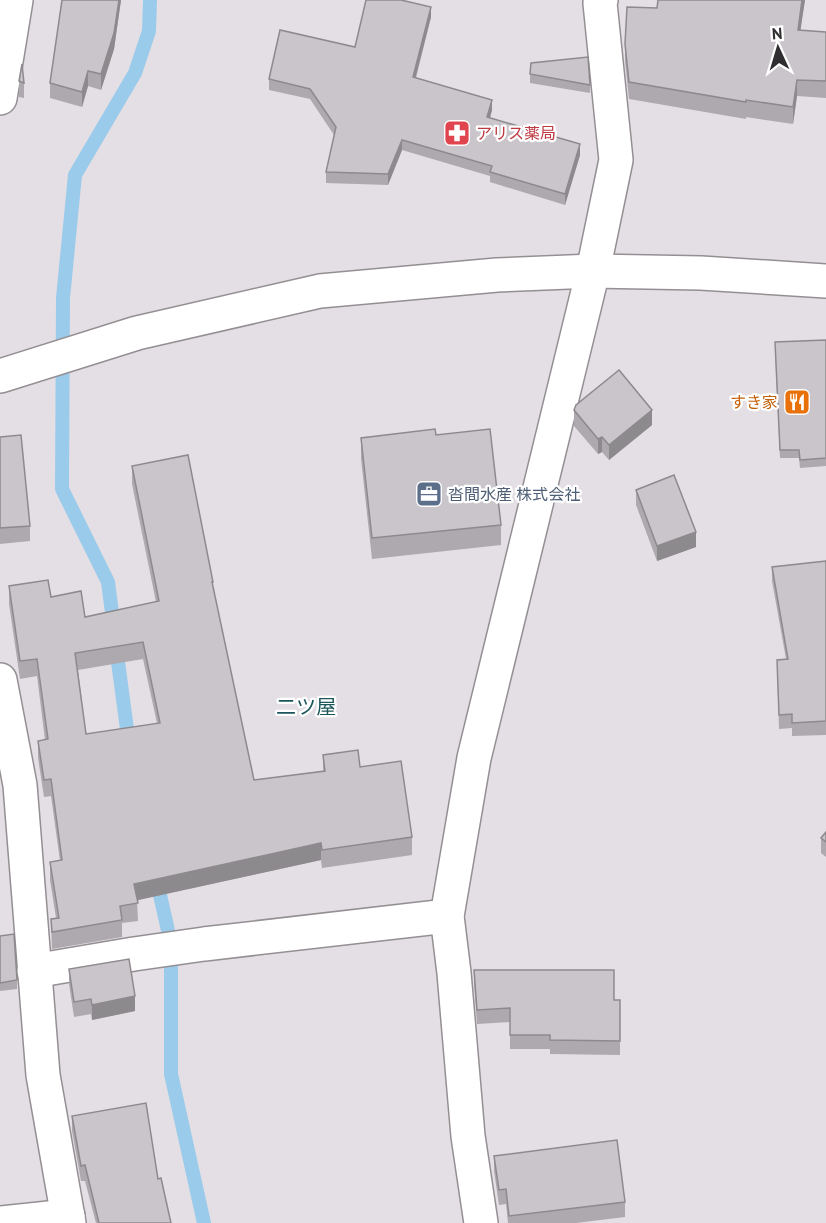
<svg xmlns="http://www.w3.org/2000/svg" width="826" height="1223" font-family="'PT Sans','Noto Sans JP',sans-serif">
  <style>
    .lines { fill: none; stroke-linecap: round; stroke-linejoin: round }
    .stream { stroke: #9bcbeb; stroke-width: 14 }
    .minor-casing { stroke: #948f93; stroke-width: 36 }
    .minor { stroke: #fff; stroke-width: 33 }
    .wall { fill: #aea9ae; fill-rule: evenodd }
    .shaded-wall { fill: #8d8a8d }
    .building { fill: #cac5ca; stroke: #8d8a8d; stroke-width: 1.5; fill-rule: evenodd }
    .labels { text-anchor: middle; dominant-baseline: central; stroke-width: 4.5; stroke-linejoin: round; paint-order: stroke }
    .health-label { font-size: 16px; fill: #be3a42; stroke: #fff; text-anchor: start }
    .food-label { font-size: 16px; fill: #c56008; stroke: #fff; text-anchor: end }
    .service-label { font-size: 16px; fill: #4e5e75; stroke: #fff; text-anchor: start }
    .quarter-label { font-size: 20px; fill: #1a565a; stroke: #fff }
  </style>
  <rect width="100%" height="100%" fill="#e4dfe4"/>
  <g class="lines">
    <g class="stream">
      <polyline points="114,628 108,582 62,489 63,298 75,175 135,73 149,31 150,0"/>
      <polyline points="116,647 129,744"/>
      <polyline points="156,877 171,944 171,1074 204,1223"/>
    </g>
    <defs>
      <g id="minor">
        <polyline points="0,98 16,0"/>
        <polyline points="0,376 137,333 320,291 497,275 593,271 701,273 826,281"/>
        <polyline points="0,680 20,785 43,1075 69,1223"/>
        <polyline points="34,971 134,954 204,944 447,916"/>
        <polyline points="0,1223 68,1216"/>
        <polyline points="481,1223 468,1136 454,973 447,916 474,758 593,271 616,160 600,3 601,0"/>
      </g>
    </defs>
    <use href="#minor" class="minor-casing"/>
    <use href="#minor" class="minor"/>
  </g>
  <g class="wall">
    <polygon points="62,0 121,0 114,49 101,90 88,86 82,107 50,98 50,83"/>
    <polygon points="805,0 800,30 826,32 826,98 797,96 793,124 746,117 746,119 629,99 625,61 625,44 657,8"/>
    <polygon points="431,17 416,78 492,110 490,118 580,155 565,205 490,182 490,176 402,150 388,185 326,183 326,172 334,135 310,99 269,90 269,79"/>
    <polygon points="530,74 590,85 590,93 530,83"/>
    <polygon points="19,81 24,83 24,98 19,97"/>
    <polygon points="826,340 826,466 800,468 799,458 780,458 775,350"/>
    <polygon points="574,410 652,425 609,460 602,452 598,454 574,426"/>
    <polygon points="436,435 501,525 501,545 372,559 361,459 361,438"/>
    <polygon points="0,437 30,526 30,541 0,544"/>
    <path d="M132,466L213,582V587L254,780L323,771V755L360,767L412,837V855L322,868L321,860L137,900L138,921L122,923V937L52,949L51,919L56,918L50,880V862L60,861L51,796L44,797L38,758V741L45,740L37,676L20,679L9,604V586L51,597L85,617L156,602L132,484ZM143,659L157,723L86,734L78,670Z"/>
    <polygon points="636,490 696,547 657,561 636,505"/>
    <polygon points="826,561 826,735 792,736 792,728 779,729 777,660 786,659 772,581 772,567"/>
    <polygon points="826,832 826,857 821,853 821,838"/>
    <polygon points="0,936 17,980 17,989 0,991"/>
    <polygon points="69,969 135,1011 92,1020 91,1014 74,1017 69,984"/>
    <polygon points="474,970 614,1000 620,1000 620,1055 550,1054 550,1049 510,1049 510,1022 477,1024 474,984"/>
    <polygon points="72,1116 158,1179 171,1223 96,1223 85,1181 81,1181 72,1131"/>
    <polygon points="494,1156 625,1202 625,1217 576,1223 508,1223 506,1204 499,1205 494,1171"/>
  </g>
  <g class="shaded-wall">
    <polygon points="119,0 121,0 114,49 101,90 101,74"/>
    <polygon points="802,0 805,0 798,47 798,30"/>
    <polygon points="431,7 431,17 413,87 413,77"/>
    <polygon points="88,71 88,86 82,107 82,92"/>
    <polygon points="797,80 797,96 793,124 793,107"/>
    <polygon points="492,100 492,110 487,128 487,117"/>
    <polygon points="402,140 402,150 388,185 388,174"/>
    <polygon points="580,144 580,155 565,205 565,194"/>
    <polygon points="652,410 652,425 609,460 609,445"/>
    <polygon points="602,437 602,452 598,454 598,439"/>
    <polygon points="696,532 696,547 657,561 657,546"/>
    <polygon points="321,843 321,860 134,901 134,884"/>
    <polygon points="135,996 135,1011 92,1020 92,1005"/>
  </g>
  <g class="building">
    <polygon points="62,0 119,0 114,33 101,74 88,71 82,92 50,83"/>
    <polygon points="366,0 401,0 431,7 413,77 492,100 487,117 580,144 565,194 490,172 492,166 402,140 388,174 326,172 336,127 310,89 269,79 280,30 355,47"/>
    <polygon points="658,0 802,0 798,30 826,32 826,81 797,80 793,107 746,100 746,102 629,82 625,44 627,7 657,8"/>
    <polygon points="588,57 590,85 530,74 531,63"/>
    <polygon points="22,64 24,83 19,81"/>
    <polygon points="826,340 826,458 800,460 799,450 780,450 775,342"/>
    <polygon points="619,370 652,410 609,445 602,437 598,439 574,410 576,405"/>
    <polygon points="435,429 436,435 490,429 501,525 372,538 361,438"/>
    <polygon points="21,435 30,526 0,528 0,437"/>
    <path d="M188,455L213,582H212L254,780L325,771L323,755L358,750L360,767L401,761L412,837L322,850L321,843L134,884L138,903L120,906L122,920L52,932L51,919L59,918L50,862L62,860L51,779L44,780L38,741L48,739L37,659L20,661L9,586L48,580L51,597L81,591L85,617L159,601L132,466ZM143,642L160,723L86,734L75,653Z"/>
    <polygon points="674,475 696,532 657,546 636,490"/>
    <polygon points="826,561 826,721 792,723 792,714 779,715 777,660 788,659 772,567"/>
    <polygon points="826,832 826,842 821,838"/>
    <polygon points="14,934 17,980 0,983 0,936"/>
    <polygon points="129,959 135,996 92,1005 91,999 74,1002 69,969"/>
    <polygon points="474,970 614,970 614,1000 620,1000 620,1041 550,1040 550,1035 510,1035 510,1008 477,1010"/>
    <polygon points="146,1103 158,1179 161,1178 171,1223 99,1223 85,1165 81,1166 72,1116"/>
    <polygon points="617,1140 625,1202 509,1216 506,1189 499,1190 494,1156"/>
  </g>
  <defs>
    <symbol id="pharmacy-square" viewBox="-11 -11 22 22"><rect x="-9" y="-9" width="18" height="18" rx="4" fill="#e0444e" stroke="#fff"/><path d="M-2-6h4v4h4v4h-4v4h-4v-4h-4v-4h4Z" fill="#fff"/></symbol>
    <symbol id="restaurant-square" viewBox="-11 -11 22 22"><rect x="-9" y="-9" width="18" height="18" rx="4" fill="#e8710a" stroke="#fff"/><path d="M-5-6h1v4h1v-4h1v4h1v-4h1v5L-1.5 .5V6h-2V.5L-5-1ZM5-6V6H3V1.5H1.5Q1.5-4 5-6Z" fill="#fff"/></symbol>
    <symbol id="office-square" viewBox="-11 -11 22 22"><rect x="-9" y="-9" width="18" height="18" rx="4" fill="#5c6f8a" stroke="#fff"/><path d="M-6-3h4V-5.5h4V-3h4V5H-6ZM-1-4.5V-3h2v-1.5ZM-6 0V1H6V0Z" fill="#fff"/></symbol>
  </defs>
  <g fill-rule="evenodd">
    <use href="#pharmacy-square" x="442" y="118" width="30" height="30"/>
    <use href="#restaurant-square" x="782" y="387" width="30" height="30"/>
    <use href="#office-square" x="414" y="479" width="30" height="30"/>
  </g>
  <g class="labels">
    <g class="health-label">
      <text x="476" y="133">アリス薬局</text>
    </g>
    <g class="food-label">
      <text x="778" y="402">すき家</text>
    </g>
    <g class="service-label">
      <text x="448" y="494">沓間水産 株式会社</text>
    </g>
    <g class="quarter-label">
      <text x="306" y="707">二ツ屋</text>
    </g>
  </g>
  <g transform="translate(778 48) rotate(356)" stroke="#ffffff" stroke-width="4.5" paint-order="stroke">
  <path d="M0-4.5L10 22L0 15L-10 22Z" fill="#302e30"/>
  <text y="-9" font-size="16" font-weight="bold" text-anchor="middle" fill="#302e30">N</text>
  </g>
</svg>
